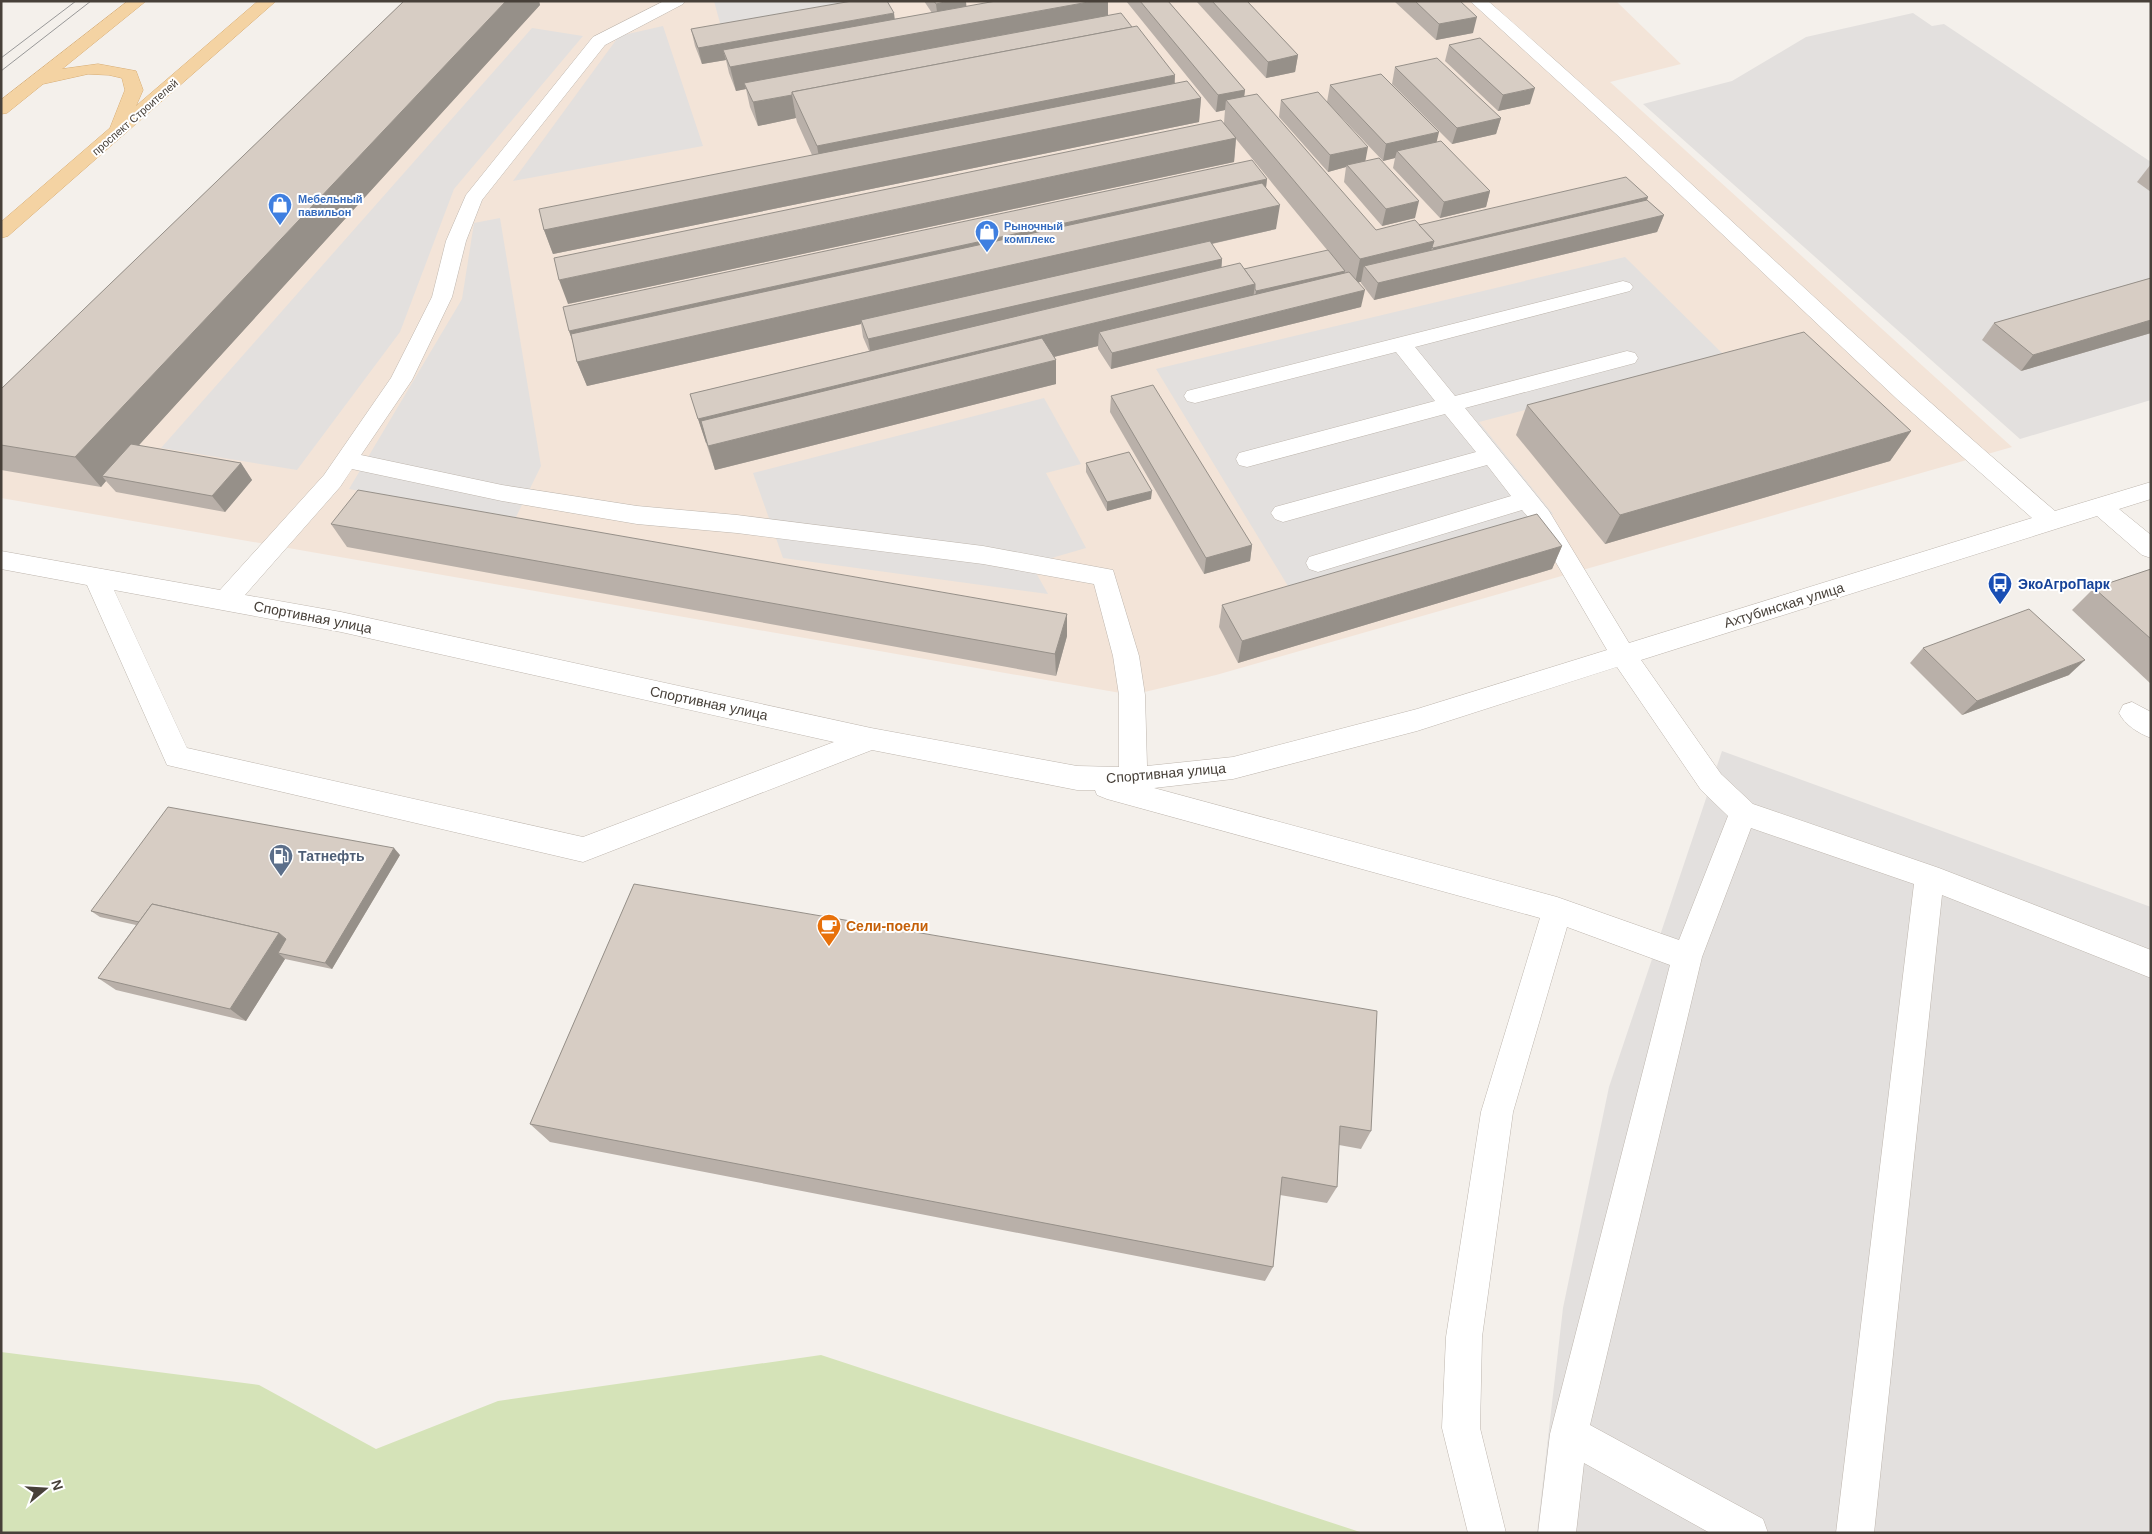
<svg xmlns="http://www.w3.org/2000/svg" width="2152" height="1534" font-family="Arial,sans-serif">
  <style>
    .commercial { fill: #f3e4d8 }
    .green { fill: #d5e3b8 }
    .parking { fill: #e3e0de }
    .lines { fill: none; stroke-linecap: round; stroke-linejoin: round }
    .minor-casing { stroke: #beb6ae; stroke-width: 1 }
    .major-casing { stroke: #d8ad74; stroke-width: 1 }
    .minor { fill: #fff; fill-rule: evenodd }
    .major { fill: #f4d3a3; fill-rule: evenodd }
    .tram { stroke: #989898; stroke-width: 1 }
    .wall { fill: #b9b0a9 }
    .shaded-wall { fill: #969089 }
    .building { fill: #d7cdc4; stroke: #969089 }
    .labels { text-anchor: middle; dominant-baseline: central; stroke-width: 4; stroke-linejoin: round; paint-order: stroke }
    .far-street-label { font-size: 11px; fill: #474039; stroke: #fff }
    .far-shop-label { font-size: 11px; font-weight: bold; fill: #366cbe; stroke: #fff; text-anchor: start }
    .transit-label { font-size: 14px; font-weight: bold; fill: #164399; stroke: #fff; text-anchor: start }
    .street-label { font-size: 14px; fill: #474039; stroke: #fff }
    .service-label { font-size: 14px; font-weight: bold; fill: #4e5e75; stroke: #fff; text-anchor: start }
    .food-label { font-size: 14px; font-weight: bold; fill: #c56008; stroke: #fff; text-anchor: start }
  </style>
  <rect width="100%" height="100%" fill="#f4f0eb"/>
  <polygon class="commercial" points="433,1 1616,1 1681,64 1610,82 2012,447 1216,675 1132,695 1,498 1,424"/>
  <polygon class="green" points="1,1352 259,1385 376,1449 498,1401 821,1355 1363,1533 1,1533"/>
  <g class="parking">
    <polygon points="714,1 899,1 723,34"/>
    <polygon points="1913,13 1932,26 1944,24 2151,162 2151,400 2020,439 1643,104 1732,81 1806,37"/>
    <polygon points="663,26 703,146 513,181 619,36"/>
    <polygon points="532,28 583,36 454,189 400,332 297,470 161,448"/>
    <polygon points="500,218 541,466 515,519 349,489 462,299 474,223"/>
    <polygon points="1625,257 1726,357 1479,422 1553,514 1291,591 1156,369"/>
    <polygon points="1044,398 1081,464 1046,473 1086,548 1031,564 1048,594 783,558 753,473"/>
    <polygon points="1722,751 2151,907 2151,1533 1537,1533 1563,1308 1609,1087"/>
  </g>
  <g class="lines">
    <defs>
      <g id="minor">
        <path d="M664,1H685L683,4L605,45L482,200L466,241L452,297L412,380L361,455L502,485L637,506L737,515L983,546L1113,570L1139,656L1145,695L1147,766L1233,757L1417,709L1607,650L1533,523L1522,510L1318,572L1309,569L1306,563L1309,557L1511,496L1487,465L1283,522L1275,519L1271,513L1275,507L1476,452L1445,414L1247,467L1239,465L1236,459L1239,453L1435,401L1396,352L1195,403L1187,401L1184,396L1187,391L1623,281L1630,283L1633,287L1630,291L1415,347L1455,396L1627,351L1635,353L1638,358L1635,363L1465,408L1549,511L1629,643L2032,518L1898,400L1616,134L1470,1H1488C1680,168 1861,347 2055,511L2151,482V499L2119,509L2151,535V558L2142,555L2097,516L1641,660L1721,774L1753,804L1939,868L2151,950V978L1942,895L1874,1533H1836L1914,884L1751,828L1702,957L1590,1425L1763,1519L1768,1533H1710L1584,1463L1576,1533H1538L1550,1434L1670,965L1567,927L1513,1112L1482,1337L1480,1428L1506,1533H1468L1442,1428L1446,1337L1481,1112L1540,918L1107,799L1097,795L1095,790H1077L872,750L583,862L167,765L87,585L1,569V551L220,590L324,475L391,378L432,297L446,241L466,195L593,37ZM352,469L502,501L637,524L737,533L983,564L1094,584L1113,656L1119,695V767L1077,766L871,728L341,612L245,595L340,487ZM114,590L341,632L834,742L583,837L187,748ZM1617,667L1701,790L1728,816L1679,940L1557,897L1154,788L1233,779L1417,731Z"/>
        <path d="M2132,702L2151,712V738C2138,733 2125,725 2119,713L2123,705Z"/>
      </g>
      <polygon id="major" points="128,1 146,1 62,69 98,64 136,71 143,90 136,106 258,1 276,1 8,236 1,238 1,222 110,128 125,90 122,78 109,75 88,74 43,84 7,113 1,114 1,100"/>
    </defs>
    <use href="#minor" class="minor-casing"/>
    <use href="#major" class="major-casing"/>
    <use href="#minor" class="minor"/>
    <use href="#major" class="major"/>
    <g class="tram">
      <polyline points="1,58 76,1"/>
      <polyline points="1,71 91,1"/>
    </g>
  </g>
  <g class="wall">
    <polygon points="404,1 539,1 540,5 138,446 241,463 252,480 225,512 116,492 106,481 101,487 1,470 1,389"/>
    <polygon points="924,1 966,1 966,6 1108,1 1108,15 1175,83 1201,98 1199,122 553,254 544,230 812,155 797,122 796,118 758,126 750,107 746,89 736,91 729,73 726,60 702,64 695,46 691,29 894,19 932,13"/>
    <polygon points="1126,1 1168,1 1245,90 1244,96 1376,230 1648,197 1647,200 1664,215 1657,232 1374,300 1361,283 1361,282 1358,282 1361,307 1111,369 1098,349 1098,346 1054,357 1056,384 715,470 690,394 869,351 863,337 861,324 587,386 577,362 573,343 569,331 1267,179 1266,188 1276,229 1212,244 1222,259 1221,268 1244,269 1328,251 1236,139 1234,162 568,304 1224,123 1225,110 1216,112"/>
    <polygon points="1196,1 1247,1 1298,55 1295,72 1266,78"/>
    <polygon points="1394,1 1460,1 1473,33 1436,40"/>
    <polygon points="1449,45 1530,104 1498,111 1445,61"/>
    <polygon points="1395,67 1501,118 1496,134 1452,144 1392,84"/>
    <polygon points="1330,85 1436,142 1490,191 1486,207 1440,218 1393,168 1395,158 1383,161 1327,102"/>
    <polygon points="1281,100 1365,161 1415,218 1382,226 1344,182 1346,167 1328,172 1279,117"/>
    <polygon points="2151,164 2151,192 2137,182"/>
    <polygon points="2151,278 2151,333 2021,371 1982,340 1994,323"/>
    <polygon points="1111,396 1252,545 1250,561 1204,574 1110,412"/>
    <polygon points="1527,405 1911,431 1890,461 1605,544 1516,435"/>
    <polygon points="1086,463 1151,499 1107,511 1086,472"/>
    <polygon points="331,524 1067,614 1067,636 1056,676 347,547"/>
    <polygon points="1562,546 1552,569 1238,663 1219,627 1222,605"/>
    <polygon points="2151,569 2151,684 2072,610 2094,588"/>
    <polygon points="1923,648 2069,675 1962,715 1910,663"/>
    <polygon points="400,855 332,969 285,959 246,1021 116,990 98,978 136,925 100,917 91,911"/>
    <polygon points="634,884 1371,1131 1361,1149 1339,1145 1337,1187 1327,1203 1280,1195 1273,1267 1265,1281 550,1142 530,1124"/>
  </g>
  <g class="shaded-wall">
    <polygon points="506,1 539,1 540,5 109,478 102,476 106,481 101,487 75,457"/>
    <polygon points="949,1 966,1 967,14 938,20 936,4"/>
    <polygon points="1094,1 1108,1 1108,22 744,83 746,89 736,91 730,67"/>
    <polygon points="894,13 896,29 723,50 726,60 702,64 698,48"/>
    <polygon points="1477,17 1473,33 1436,40 1439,24"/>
    <polygon points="1298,55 1295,72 1266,78 1268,62"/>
    <polygon points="1175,75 1174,103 1201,98 1199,122 553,254 544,230 822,174 817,146"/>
    <polygon points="1535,88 1530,104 1498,111 1503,95"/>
    <polygon points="1245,90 1243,106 1226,100 1225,110 1216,112 1218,95"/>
    <polygon points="792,95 796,118 758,126 753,102"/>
    <polygon points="1501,118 1496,134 1452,144 1457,128"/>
    <polygon points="1439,132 1435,149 1397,151 1395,158 1383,161 1386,144"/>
    <polygon points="1236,138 1234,162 568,304 559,280"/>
    <polygon points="1368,147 1365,163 1347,165 1346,167 1328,172 1330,155"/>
    <polygon points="1267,179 1264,203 578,355 569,331"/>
    <polygon points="1490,191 1486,207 1440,218 1444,202"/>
    <polygon points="1648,197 1641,214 1429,264 1433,248"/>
    <polygon points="1419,201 1415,218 1382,226 1386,209"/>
    <polygon points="1280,205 1276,229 862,323 861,320 861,324 587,386 577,362"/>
    <polygon points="1664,215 1657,232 1374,300 1378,283"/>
    <polygon points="1434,241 1427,265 1364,266 1361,282 1355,283 1360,259"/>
    <polygon points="1222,259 1221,275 871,356 868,339"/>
    <polygon points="1345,271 1341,288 1254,308 1256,291"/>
    <polygon points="1255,284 1252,308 1099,332 1098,346 706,443 698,419"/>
    <polygon points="1365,290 1361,307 1111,369 1112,353"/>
    <polygon points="2151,320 2151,333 2021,371 2033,355"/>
    <polygon points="1056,360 1056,384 715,470 708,446"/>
    <polygon points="1911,431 1890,461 1605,544 1620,515"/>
    <polygon points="241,463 252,480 225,512 212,496"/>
    <polygon points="1152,491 1151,499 1107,511 1107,502"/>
    <polygon points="1252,545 1250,561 1204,574 1206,558"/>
    <polygon points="1562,546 1552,569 1238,663 1242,641"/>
    <polygon points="1067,614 1067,636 1056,676 1055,654"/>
    <polygon points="2085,660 2069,675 1962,715 1977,701"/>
    <polygon points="394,848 400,855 332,969 325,963"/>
    <polygon points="279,933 293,946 278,953 285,959 246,1021 230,1009"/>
  </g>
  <g class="building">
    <polygon points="404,1 506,1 75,457 1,445 1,389"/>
    <polygon points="852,1 887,1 894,13 698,48 691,29"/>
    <polygon points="934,1 949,1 936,4"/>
    <polygon points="996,1 1094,1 730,67 723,50"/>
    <polygon points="1140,1 1168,1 1245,90 1218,95"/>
    <polygon points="1212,1 1247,1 1298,55 1268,62"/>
    <polygon points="1415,1 1460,1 1477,17 1439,24"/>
    <polygon points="1121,13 1132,27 792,92 792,95 753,102 744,83"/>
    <polygon points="1137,26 1175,75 817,146 792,92"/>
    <polygon points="1480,38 1535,88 1503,95 1449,45"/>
    <polygon points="1437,58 1501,118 1457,128 1395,67"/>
    <polygon points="1381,74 1439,132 1386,144 1330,85"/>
    <polygon points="1187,81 1201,98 544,230 539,209"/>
    <polygon points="1318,92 1368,147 1330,155 1281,100"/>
    <polygon points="1257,94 1376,230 1415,220 1434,241 1360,259 1226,100"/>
    <polygon points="1221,120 1236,138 559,280 554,258"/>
    <polygon points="1441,141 1490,191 1444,202 1397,151"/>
    <polygon points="1379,158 1419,201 1386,209 1347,165"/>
    <polygon points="1252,160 1267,179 569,331 563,307"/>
    <polygon points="1626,177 1648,197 1433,248 1432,247 1434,241 1419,225"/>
    <polygon points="1262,183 1280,205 577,362 571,334"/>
    <polygon points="1647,200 1664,215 1378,283 1364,266"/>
    <polygon points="1210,241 1222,259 868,339 861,320"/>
    <polygon points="1328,250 1345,271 1256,291 1255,289 1255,284 1244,269"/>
    <polygon points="1240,263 1255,284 698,419 690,394"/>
    <polygon points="1349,272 1365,290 1112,353 1099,332"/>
    <polygon points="2151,278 2151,320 2033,355 1994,323"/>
    <polygon points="1804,332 1911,431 1620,515 1527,405"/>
    <polygon points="1042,338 1056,360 708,446 701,421"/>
    <polygon points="1153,385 1252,545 1206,558 1111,396"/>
    <polygon points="131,444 241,463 212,496 102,476"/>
    <polygon points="1129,452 1152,491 1107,502 1086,463"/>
    <polygon points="358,490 1067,614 1055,654 331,524"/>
    <polygon points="1537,514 1562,546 1242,641 1222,605"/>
    <polygon points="2151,569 2151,639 2094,588"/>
    <polygon points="2029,609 2085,660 1977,701 1923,648"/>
    <polygon points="168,807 394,848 325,963 278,953 286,939 279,933 152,904 139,922 91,911"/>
    <polygon points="634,884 1377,1011 1371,1131 1340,1126 1337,1187 1282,1177 1273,1267 530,1124"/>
    <polygon points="152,904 279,933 230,1009 98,978"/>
  </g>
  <defs>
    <symbol id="shop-pin" viewBox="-11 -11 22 30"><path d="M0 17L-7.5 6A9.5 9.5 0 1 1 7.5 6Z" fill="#3f7fe0" stroke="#fff"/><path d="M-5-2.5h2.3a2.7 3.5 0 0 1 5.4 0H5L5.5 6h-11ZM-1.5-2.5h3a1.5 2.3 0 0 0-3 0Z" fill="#fff"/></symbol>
    <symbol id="bus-pin" viewBox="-11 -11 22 30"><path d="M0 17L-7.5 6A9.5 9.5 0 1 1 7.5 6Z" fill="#1a4fb4" stroke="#fff"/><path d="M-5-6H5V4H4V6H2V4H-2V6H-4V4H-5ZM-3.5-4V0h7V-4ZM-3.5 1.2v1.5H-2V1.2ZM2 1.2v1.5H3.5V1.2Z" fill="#fff"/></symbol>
    <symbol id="fuel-pin" viewBox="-11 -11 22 30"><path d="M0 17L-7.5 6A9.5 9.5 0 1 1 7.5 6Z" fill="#5c6f8a" stroke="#fff"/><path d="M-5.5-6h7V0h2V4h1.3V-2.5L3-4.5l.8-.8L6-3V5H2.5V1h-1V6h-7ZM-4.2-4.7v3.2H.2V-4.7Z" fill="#fff"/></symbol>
    <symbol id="cafe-pin" viewBox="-11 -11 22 30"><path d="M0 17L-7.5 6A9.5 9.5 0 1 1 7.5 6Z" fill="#e8710a" stroke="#fff"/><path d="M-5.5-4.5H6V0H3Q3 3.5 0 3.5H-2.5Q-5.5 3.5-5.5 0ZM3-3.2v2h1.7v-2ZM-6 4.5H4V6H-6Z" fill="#fff"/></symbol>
  </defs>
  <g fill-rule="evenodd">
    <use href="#shop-pin" x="266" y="191" width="28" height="38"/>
    <use href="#shop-pin" x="973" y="218" width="28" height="38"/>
    <use href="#bus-pin" x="1986" y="570" width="28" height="38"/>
    <use href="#fuel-pin" x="267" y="842" width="28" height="38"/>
    <use href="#cafe-pin" x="815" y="912" width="28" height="38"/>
  </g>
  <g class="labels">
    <g class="far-street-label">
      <text transform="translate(135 117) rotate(-41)">проспект Строителей</text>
    </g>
    <g class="far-shop-label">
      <text x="298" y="199">Мебельный<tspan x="298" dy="13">павильон</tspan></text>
      <text x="1004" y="226">Рыночный<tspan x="1004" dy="13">комплекс</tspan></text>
    </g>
    <g class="transit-label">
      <text x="2018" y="584">ЭкоАгроПарк</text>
    </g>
    <g class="street-label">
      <text transform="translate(1784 605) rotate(-17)">Ахтубинская улица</text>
      <text transform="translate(313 617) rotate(11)">Спортивная улица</text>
      <text transform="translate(709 703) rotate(12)">Спортивная улица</text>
      <text transform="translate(1166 773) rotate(-5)">Спортивная улица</text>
    </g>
    <g class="service-label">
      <text x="298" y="856">Татнефть</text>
    </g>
    <g class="food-label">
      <text x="846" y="926">Сели-поели</text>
    </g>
  </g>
  <rect width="2152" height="1534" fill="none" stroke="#474039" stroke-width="5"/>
  <g transform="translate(45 1489) rotate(72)" stroke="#ffffff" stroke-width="4" paint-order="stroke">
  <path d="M0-4L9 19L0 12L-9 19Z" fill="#474039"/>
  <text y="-8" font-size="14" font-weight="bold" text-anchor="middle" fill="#474039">N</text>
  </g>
</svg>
